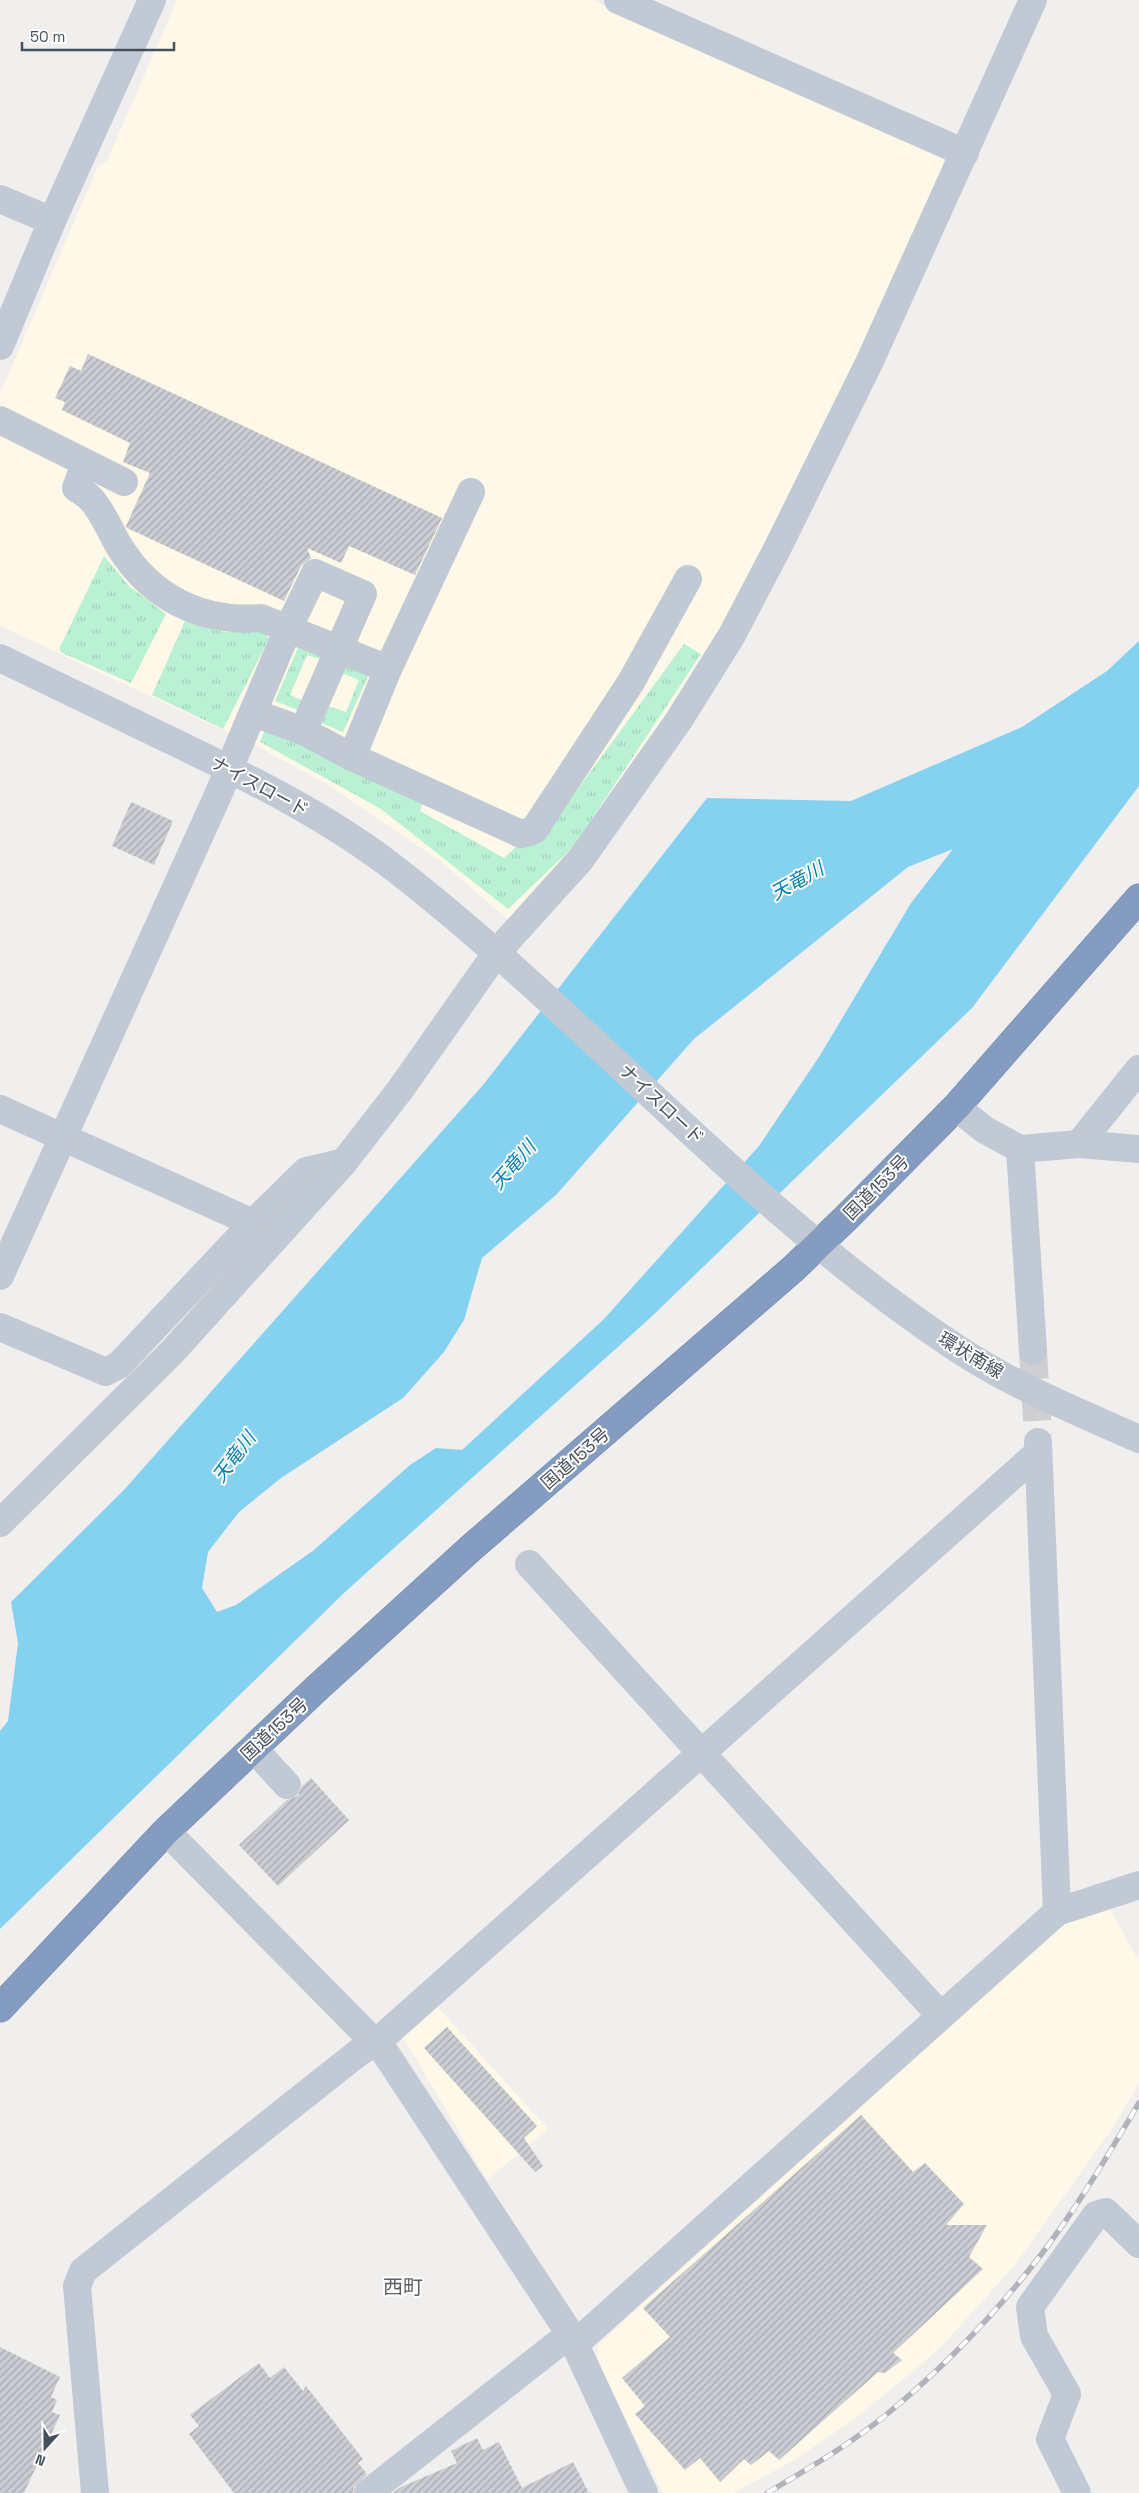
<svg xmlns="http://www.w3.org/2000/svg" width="1139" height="2493" font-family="'Space Grotesk','Noto Sans JP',sans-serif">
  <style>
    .commercial { fill: #fdf8e7 }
    .grass { fill: url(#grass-tufts) }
    .water { fill: #85d1f0; fill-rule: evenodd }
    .building { fill: url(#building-hatch) }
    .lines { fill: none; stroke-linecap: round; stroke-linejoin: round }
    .minor-tunnel { stroke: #cfced1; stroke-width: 28; stroke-dasharray: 28 14; stroke-linecap: butt }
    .highway-casing { stroke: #6f87ac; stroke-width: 29 }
    .minor { stroke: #c1c9d4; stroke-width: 28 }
    .highway { stroke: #849cc0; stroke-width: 28 }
    .rail-casing { stroke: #b0b3b9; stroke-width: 5.5 }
    .rail { stroke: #fff; stroke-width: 4; stroke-dasharray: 11; stroke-linecap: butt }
    .labels { text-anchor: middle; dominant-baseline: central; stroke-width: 4; stroke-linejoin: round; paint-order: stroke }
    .street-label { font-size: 18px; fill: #46505d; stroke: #fff }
    .water-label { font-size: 19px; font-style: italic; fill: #057eb0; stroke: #fff }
    .quarter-label { font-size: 20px; fill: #5b5e64; stroke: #fff }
  </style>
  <defs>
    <pattern id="grass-tufts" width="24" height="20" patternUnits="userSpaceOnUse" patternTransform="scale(1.25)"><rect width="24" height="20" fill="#baf1d4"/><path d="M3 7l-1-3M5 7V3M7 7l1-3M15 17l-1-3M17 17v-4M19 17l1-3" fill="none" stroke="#a1d0b8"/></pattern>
    <pattern id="building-hatch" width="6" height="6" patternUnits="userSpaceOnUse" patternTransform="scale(1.25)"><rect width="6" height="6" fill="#cbcdd3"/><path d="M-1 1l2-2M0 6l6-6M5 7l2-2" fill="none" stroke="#a7a9ae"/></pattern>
  </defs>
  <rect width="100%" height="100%" fill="#f1eeee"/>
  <g class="commercial">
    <polygon points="177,0 593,0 941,154 948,170 727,624 576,854 512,923 439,860 328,785 255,745 0,626 0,393 98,167 107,161"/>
    <polygon points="1107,1903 1139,1961 1139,2083 1114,2126 1014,2266 942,2346 917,2368 853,2420 793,2461 733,2493 663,2493 596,2360 598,2345 1065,1917"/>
    <polygon points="433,2002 548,2129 487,2180 406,2042 397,2034"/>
  </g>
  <g class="grass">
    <polygon points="104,556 129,586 166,614 131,683 60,652 60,647"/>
    <polygon points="185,621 225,632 264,632 269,639 223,729 152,695"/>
    <polygon points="300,643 324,651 320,659 307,655 290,695 302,700 298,710 275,701"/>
    <polygon points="684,644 701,654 574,846 508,909 381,809 260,742 266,727 424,800 420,811 504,858 517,846 542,838"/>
    <polygon points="348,660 371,670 343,732 321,723 328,706 346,712 359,680 342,673"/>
  </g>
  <path class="water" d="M1139,641V786L972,1008L649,1319L345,1592L0,1929V1731L8,1721L18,1643L11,1602L123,1491L483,1085L707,798L851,801L1022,727L1107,671ZM953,849L911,903L819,1057L759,1146L604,1319L462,1450L436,1448L410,1465L314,1550L236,1605L217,1612L202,1588L208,1552L239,1512L281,1478L403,1398L444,1352L464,1320L482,1258L556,1195L694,1039L908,867Z"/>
  <g class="building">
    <polygon points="88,354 442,518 415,575 349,546 341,563 307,548 311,558 301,566 284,601 127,528 126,526 150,473 123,462 130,443 62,410 65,402 55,398 70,366 81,371"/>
    <polygon points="131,802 173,821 154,865 112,846"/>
    <polygon points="311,1778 349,1820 278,1886 239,1845 287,1800 298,1796 302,1786"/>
    <polygon points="447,2027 537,2126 524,2138 543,2166 535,2172 424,2048"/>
    <polygon points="861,2115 913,2172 925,2163 964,2204 946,2225 987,2225 969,2257 983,2269 893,2353 902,2360 885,2373 878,2372 779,2460 769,2451 751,2465 744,2459 720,2482 700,2458 685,2470 635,2414 645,2406 622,2378 670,2337 643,2308"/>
    <polygon points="0,2347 60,2377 51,2397 57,2400 52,2412 60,2415 24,2493 0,2493"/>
    <polygon points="259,2363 270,2378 284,2367 303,2391 306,2386 363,2459 358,2463 367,2474 354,2487 353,2493 234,2493 189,2434 199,2426 190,2415"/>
    <polygon points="477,2438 483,2450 499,2442 522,2488 573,2462 589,2493 393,2493 401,2487 457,2463 451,2451"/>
  </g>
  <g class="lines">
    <polyline class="minor-tunnel" points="1033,1351 1038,1436"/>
    <defs>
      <polyline id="highway" points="0,2008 166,1831 316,1689 471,1548 794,1268 846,1218 956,1107 1139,898"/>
    </defs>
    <use href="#highway" class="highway-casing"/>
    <g class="minor">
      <polyline points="618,0 965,153"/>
      <polyline points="0,199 52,221"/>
      <polyline points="0,346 52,221 152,0"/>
      <polyline points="0,420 124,482"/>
      <path d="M85,464L76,488C81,491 87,495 91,499C103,512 110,531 119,546C150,597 201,623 261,618L388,669"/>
      <path d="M0,658C59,687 118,715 176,743C251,779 328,817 394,868C590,1020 751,1213 958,1349C1014,1386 1078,1412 1139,1439"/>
      <polyline points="254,713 303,731 352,757 521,834 534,830 631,682 688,579"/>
      <polyline points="352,757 388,669 471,492"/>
      <polyline points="956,1107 985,1130 1020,1149 1033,1351"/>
      <polyline points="0,1109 253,1223 306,1171 344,1162"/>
      <polyline points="1079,1144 1139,1069"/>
      <polyline points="1020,1149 1079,1144 1139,1149"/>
      <polyline points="0,1276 218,795 288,629 315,573 363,594 303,731"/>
      <polyline points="0,1327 106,1372 119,1365 253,1223"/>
      <polyline points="1038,1442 1057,1912"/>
      <polyline points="0,1523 172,1352 344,1162 400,1090 497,952 581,859 679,720 732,635 777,549 869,363 1033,0"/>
      <polyline points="529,1564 941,2016"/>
      <polyline points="253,1748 287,1785"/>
      <polyline points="166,1831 386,2054 570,2334 644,2493"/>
      <polyline points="574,2345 1057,1912 1139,1885"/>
      <polyline points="95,2493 77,2286 83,2271 358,2053 377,2042 1038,1453"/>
      <polyline points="368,2493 570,2334"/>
      <polyline points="1077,2493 1050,2439 1067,2394 1034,2336 1030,2307 1096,2215 1106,2212 1139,2244"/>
    </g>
    <use href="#highway" class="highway"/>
    <defs>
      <path id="rail" d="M767,2493C813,2466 859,2439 899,2404C950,2361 999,2309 1040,2256C1077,2208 1108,2155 1139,2103"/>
    </defs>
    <use href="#rail" class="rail-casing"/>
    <use href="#rail" class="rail"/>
  </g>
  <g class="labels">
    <g class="street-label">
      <text transform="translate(260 786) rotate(28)">ナイスロード</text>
      <text transform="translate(662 1104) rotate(43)">ナイスロード</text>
      <text transform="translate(876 1187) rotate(-45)">国道153号</text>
      <text transform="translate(971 1355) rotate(31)">環状南線</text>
      <text transform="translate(575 1458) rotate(-41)">国道153号</text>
      <text transform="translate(274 1729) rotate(-43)">国道153号</text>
    </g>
    <g class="water-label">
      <text transform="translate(797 881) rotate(-29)">天竜川</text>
      <text transform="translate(513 1165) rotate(-49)">天竜川</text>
      <text transform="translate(234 1457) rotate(-53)">天竜川</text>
    </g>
    <g class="quarter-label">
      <text x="403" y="2287">西町</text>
    </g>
  </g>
  <g transform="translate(45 2448) rotate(201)" stroke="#ffffff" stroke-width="4" paint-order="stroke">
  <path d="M0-4L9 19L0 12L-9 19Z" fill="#46505d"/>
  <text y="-8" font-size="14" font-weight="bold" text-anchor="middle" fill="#46505d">N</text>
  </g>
  <path d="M22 42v8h152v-8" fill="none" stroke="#46505d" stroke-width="2.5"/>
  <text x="30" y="42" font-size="15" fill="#46505d" stroke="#ffffff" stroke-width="4" paint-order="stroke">50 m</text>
</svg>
